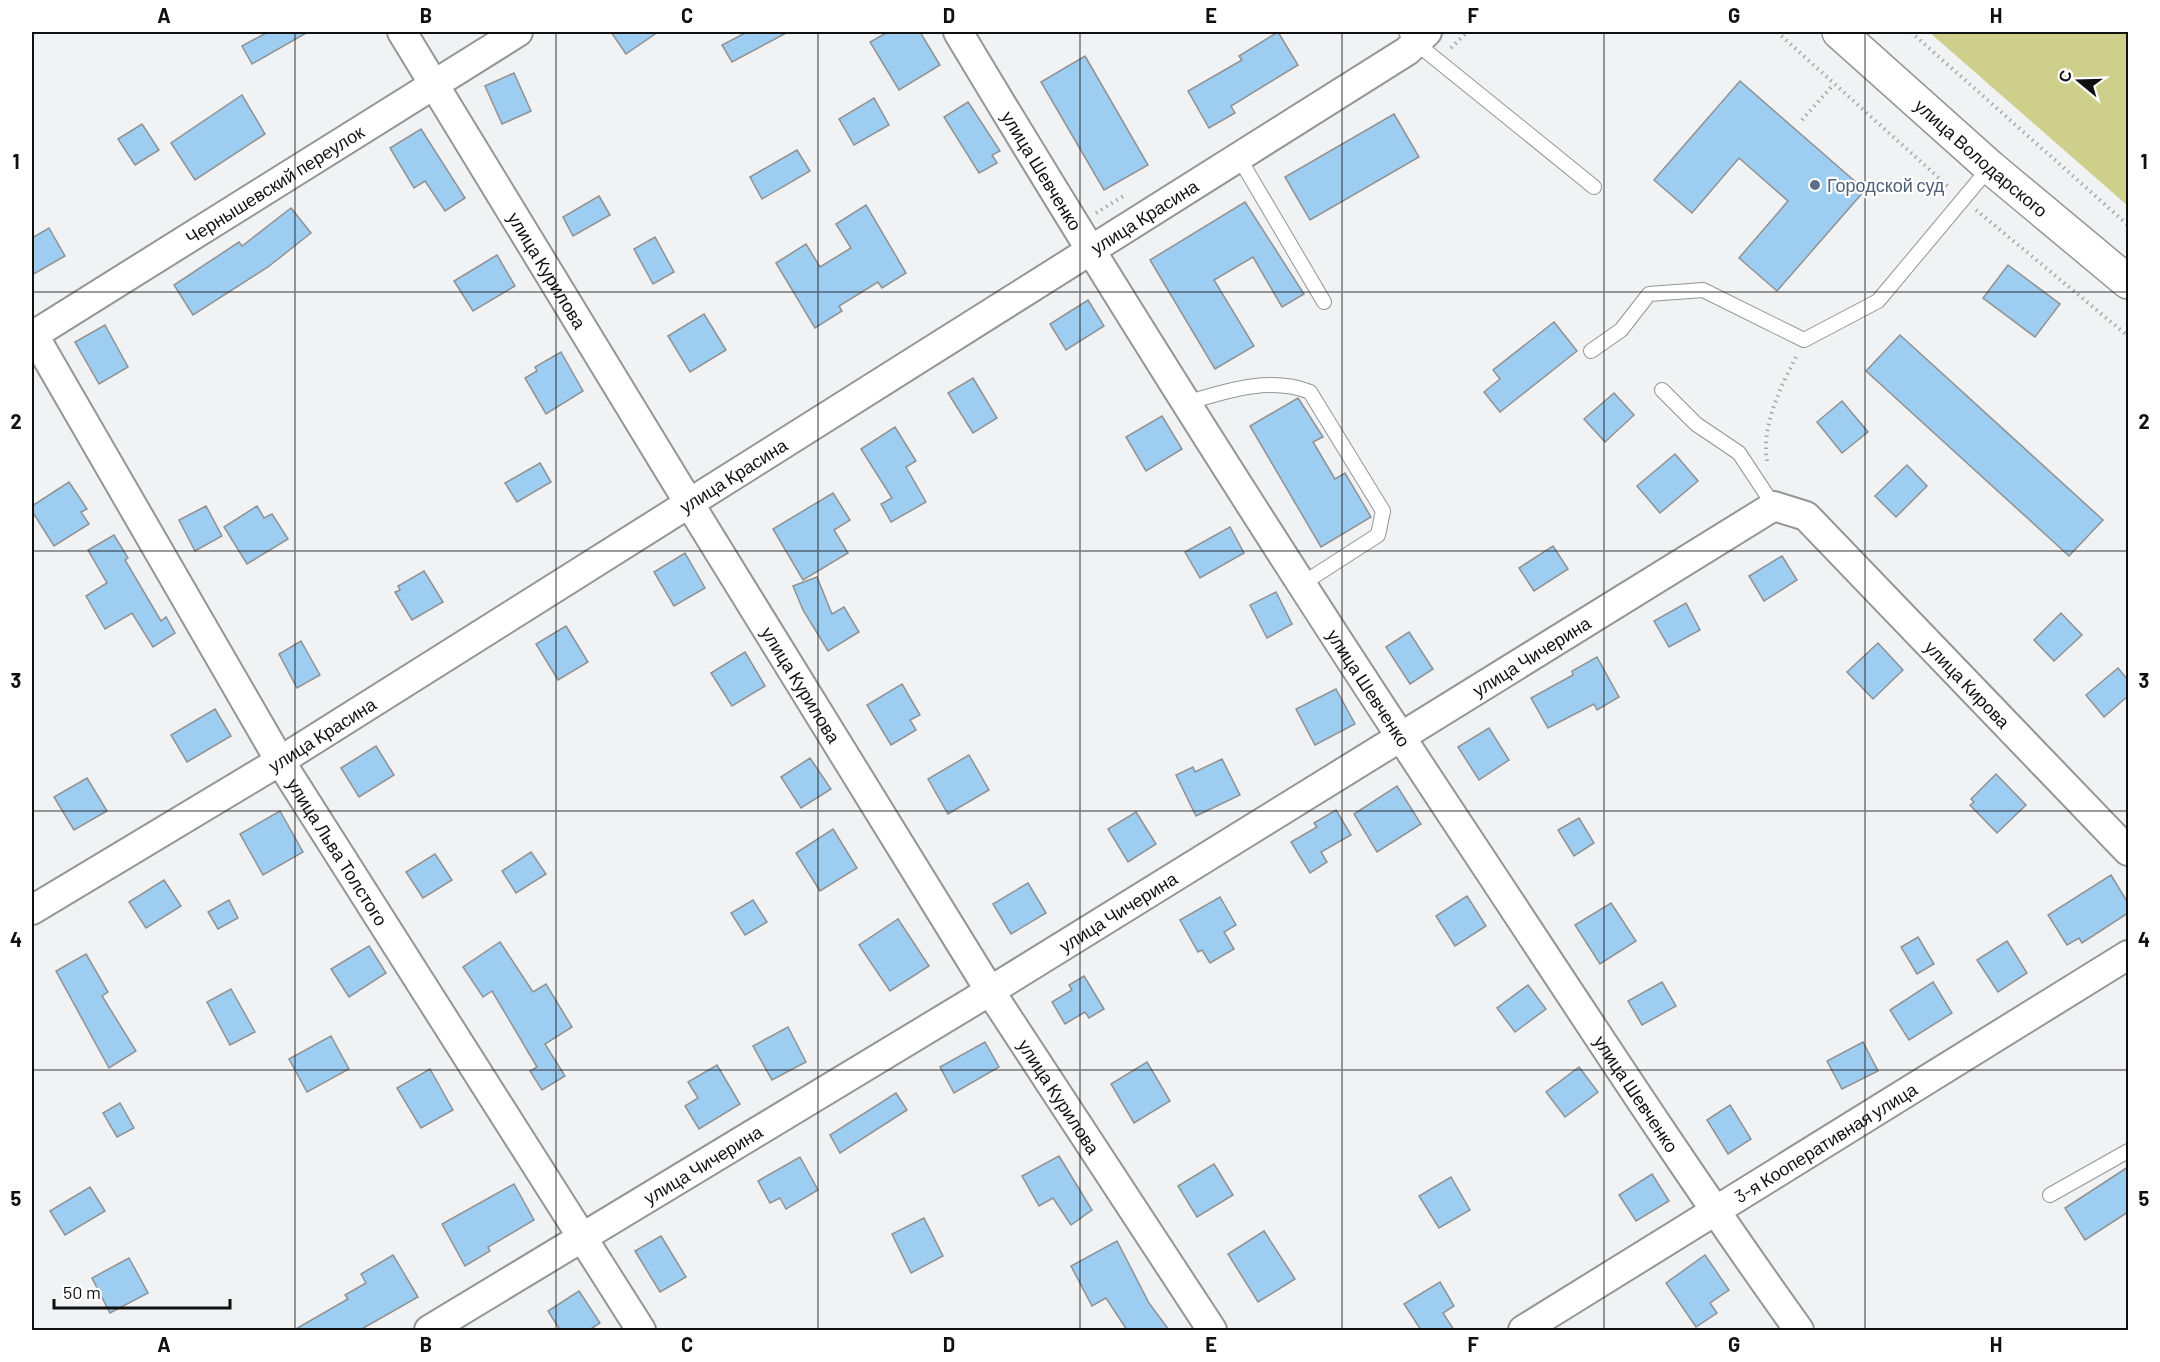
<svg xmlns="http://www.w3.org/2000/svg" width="2160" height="1362" font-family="Barlow,sans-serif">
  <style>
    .green { fill: #cdcf8b }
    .building { fill: #9ecdf2; stroke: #909192; stroke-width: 1.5 }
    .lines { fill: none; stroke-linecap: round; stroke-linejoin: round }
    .lane-casing { stroke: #949596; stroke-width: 16 }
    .street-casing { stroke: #949596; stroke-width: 32 }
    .secondary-casing { stroke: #949596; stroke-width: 36 }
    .path { stroke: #a6a7a7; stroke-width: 4; stroke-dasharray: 1.5 4.5; stroke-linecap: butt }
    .lane { stroke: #fff; stroke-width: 14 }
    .street { stroke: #fff; stroke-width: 28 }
    .secondary { stroke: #fff; stroke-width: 33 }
    .grid { fill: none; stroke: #101010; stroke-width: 1.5; stroke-opacity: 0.55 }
    .service-dot { fill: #5c6f8a; stroke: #fff; stroke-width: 2 }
    .labels { text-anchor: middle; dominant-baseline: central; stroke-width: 4.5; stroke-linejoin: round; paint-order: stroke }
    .street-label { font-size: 18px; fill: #101010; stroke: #fff }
    .service-label { font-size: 18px; fill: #4e5e75; stroke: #fff; text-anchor: start }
    .neatline { fill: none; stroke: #101010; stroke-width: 2 }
    .grid-label { font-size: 20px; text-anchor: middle; font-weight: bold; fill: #101010 }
  </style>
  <rect width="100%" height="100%" fill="#f1f2f3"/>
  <polygon class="green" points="1929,32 2128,32 2128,206"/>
  <g class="building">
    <polygon points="268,32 308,32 252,64 242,46"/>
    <polygon points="611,32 658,32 626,54"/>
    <polygon points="747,32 788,32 732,62 722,45"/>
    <polygon points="888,32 920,32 940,65 899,90 870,42"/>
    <polygon points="1278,32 1298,65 1231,106 1235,113 1209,128 1188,91 1242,60 1239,56"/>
    <polygon points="1085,56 1148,165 1104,190 1041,82"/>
    <polygon points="514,73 531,111 502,124 485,86"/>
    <polygon points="1740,81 1865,190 1777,291 1739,258 1788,201 1739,158 1692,213 1654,180"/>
    <polygon points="242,95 265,134 195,180 171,143"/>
    <polygon points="874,98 889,125 854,145 839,119"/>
    <polygon points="968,102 1000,151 992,155 997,163 979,173 944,117"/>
    <polygon points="1394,114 1419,157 1310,220 1285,177"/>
    <polygon points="142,124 159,150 135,165 118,139"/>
    <polygon points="421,129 465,198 445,211 425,181 414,188 390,148"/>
    <polygon points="797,150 810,171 762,199 750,177"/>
    <polygon points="599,196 610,215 573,236 563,217"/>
    <polygon points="1245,202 1304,294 1282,307 1253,257 1214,280 1254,346 1215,369 1150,260"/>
    <polygon points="866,205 906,273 882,288 878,282 839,306 842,311 815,328 776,263 806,244 820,267 851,248 836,224"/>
    <polygon points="291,208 311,233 268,267 193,315 174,285 239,242 242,246"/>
    <polygon points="49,228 65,256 32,275 32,238"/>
    <polygon points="655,237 674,272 653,284 634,249"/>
    <polygon points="497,255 515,286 473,311 454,281"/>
    <polygon points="2008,265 2060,304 2035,337 1983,298"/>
    <polygon points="1088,300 1104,326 1066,350 1050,324"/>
    <polygon points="704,314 726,350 690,372 668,336"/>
    <polygon points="1554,322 1577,351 1500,412 1484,392 1500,379 1493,370"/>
    <polygon points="105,325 128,367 99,384 75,342"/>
    <polygon points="1900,335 2103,520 2069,556 1866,371"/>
    <polygon points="561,352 583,391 546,414 525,378 537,371 535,367"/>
    <polygon points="973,378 997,418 973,433 948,393"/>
    <polygon points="1614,393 1634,415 1605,442 1584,419"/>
    <polygon points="1298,398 1323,437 1313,442 1335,479 1345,473 1371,517 1321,547 1250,426"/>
    <polygon points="1842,401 1868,432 1842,453 1817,422"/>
    <polygon points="1162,416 1182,449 1146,471 1126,437"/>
    <polygon points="895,427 916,461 906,467 926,502 891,522 881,504 892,498 861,449"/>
    <polygon points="1675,454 1698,481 1660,513 1637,486"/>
    <polygon points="540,463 551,482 517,502 505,483"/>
    <polygon points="1907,465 1927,486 1896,517 1875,496"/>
    <polygon points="69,482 87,509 81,512 89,524 54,546 32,511 32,506"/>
    <polygon points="833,493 850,520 834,530 848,553 803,580 773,529"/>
    <polygon points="206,506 222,536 195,551 179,520"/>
    <polygon points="257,506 264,518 272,514 288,539 247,564 224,527"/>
    <polygon points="1230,527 1244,553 1200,578 1185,552"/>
    <polygon points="114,535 128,558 125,560 161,621 166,617 175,633 153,647 132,613 105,629 86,596 107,583 88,550"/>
    <polygon points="1553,546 1568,569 1534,591 1519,568"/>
    <polygon points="685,553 705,588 674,606 654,572"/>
    <polygon points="1782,556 1797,580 1764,601 1749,576"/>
    <polygon points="424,571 443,602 412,620 395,592 400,590 398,586"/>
    <polygon points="817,577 832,614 844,607 859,632 828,651 803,610 793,586"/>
    <polygon points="1276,592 1292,624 1267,638 1250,605"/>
    <polygon points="1686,603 1700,630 1669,647 1654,621"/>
    <polygon points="2061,613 2082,635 2054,661 2034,640"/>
    <polygon points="566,626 588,662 558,680 536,644"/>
    <polygon points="1409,632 1433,669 1410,684 1386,647"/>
    <polygon points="301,641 320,675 297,688 279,654"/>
    <polygon points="1878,643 1903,670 1873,699 1847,672"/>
    <polygon points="745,652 765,686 732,706 711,673"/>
    <polygon points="1597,657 1619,697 1597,710 1594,704 1548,728 1531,698 1573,675 1572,671"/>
    <polygon points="2118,668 2128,680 2128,696 2104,717 2086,695"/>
    <polygon points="902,684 920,715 910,720 916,730 891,745 867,705"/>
    <polygon points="1336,689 1355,724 1315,745 1296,709"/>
    <polygon points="215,709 231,736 187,762 171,735"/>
    <polygon points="1489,728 1509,760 1479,780 1458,747"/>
    <polygon points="376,746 394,775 359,797 341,768"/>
    <polygon points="969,755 989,790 948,814 928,779"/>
    <polygon points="810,758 831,789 801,808 781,777"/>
    <polygon points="1222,759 1240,795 1196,816 1176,775 1193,767 1195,772"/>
    <polygon points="1996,774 2026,805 1997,833 1970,805 1974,802 1971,799"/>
    <polygon points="87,778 107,811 74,830 54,797"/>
    <polygon points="1397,786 1421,824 1377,852 1354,814"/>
    <polygon points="1336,810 1351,835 1321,852 1327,862 1310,873 1291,842 1317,827 1314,823"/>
    <polygon points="280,811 303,852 263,875 240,834"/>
    <polygon points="1136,812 1156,844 1128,862 1108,829"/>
    <polygon points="1579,818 1594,843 1574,856 1558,830"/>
    <polygon points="833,829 857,868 820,891 796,853"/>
    <polygon points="531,852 546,874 516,893 502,871"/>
    <polygon points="435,854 452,880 423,898 406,872"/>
    <polygon points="2111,875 2128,903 2128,913 2082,943 2079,938 2067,945 2048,915"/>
    <polygon points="164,880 181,906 146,928 129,902"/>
    <polygon points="1028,883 1046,913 1011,934 993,904"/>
    <polygon points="1467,896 1486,926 1455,946 1436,916"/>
    <polygon points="1220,897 1236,925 1224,932 1234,949 1210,963 1202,950 1198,952 1180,920"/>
    <polygon points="229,900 238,918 218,929 208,912"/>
    <polygon points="753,900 767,922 745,935 731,913"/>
    <polygon points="1611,903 1636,941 1600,964 1575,925"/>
    <polygon points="898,919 929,966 890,991 859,945"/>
    <polygon points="1918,937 1934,964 1917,974 1901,947"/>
    <polygon points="2007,941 2027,973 1998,992 1977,960"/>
    <polygon points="500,942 533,992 546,984 572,1027 545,1044 565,1076 542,1090 530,1071 537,1067 492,991 483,997 463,967"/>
    <polygon points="369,946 386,973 349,997 331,969"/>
    <polygon points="86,954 108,992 102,996 136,1051 109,1068 56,971"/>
    <polygon points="1084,976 1104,1009 1089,1018 1085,1012 1065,1024 1052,1002 1072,990 1069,985"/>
    <polygon points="1662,982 1676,1006 1642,1025 1628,1001"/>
    <polygon points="1933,982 1952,1013 1909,1040 1890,1010"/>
    <polygon points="1528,985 1546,1009 1515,1032 1497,1008"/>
    <polygon points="231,989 255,1032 230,1045 207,1002"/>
    <polygon points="788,1027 806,1062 772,1080 753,1046"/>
    <polygon points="331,1036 349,1069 307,1092 289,1059"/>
    <polygon points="985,1042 999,1067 954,1093 940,1067"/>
    <polygon points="1863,1042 1878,1071 1842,1089 1827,1061"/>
    <polygon points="1147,1062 1170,1101 1134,1123 1111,1084"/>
    <polygon points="717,1065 740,1104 699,1129 685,1106 698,1098 688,1082"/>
    <polygon points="1579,1067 1598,1092 1565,1117 1546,1092"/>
    <polygon points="430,1069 453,1110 421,1128 397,1088"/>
    <polygon points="896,1093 907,1110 840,1153 830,1135"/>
    <polygon points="120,1103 134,1128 117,1137 103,1113"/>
    <polygon points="1730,1105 1751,1139 1728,1154 1707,1120"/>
    <polygon points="1059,1156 1092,1210 1071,1225 1053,1198 1039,1206 1022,1176"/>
    <polygon points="800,1157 818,1190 786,1209 780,1198 770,1203 758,1181"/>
    <polygon points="1214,1164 1233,1195 1197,1217 1178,1186"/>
    <polygon points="2128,1167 2128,1212 2085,1240 2065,1208"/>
    <polygon points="1652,1174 1669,1201 1636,1221 1619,1195"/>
    <polygon points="1451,1177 1470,1210 1439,1228 1419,1196"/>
    <polygon points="514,1184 534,1220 488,1247 490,1251 465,1266 442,1224"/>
    <polygon points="90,1187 105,1211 65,1235 50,1211"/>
    <polygon points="924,1218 943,1256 911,1273 892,1234"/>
    <polygon points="1264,1231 1295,1279 1258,1302 1228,1254"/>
    <polygon points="661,1236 686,1277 660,1292 635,1251"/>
    <polygon points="1117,1241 1149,1303 1169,1330 1127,1330 1106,1298 1092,1306 1071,1266"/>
    <polygon points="393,1255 418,1297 360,1330 294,1330 348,1299 345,1295 366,1283 361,1274"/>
    <polygon points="1705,1255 1729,1290 1710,1303 1717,1313 1696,1327 1666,1283"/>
    <polygon points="129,1258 148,1293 110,1313 92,1278"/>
    <polygon points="1440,1282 1454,1306 1443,1313 1454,1330 1421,1330 1404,1304"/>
    <polygon points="579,1291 600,1323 589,1330 560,1330 548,1311"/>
  </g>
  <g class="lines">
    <defs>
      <g id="lane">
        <polyline points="1406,32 1416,43 1594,187"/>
        <polyline points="1238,156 1324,302"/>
        <polyline points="1591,351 1621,330 1649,294 1703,290 1804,340 1878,301 1990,167"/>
        <polyline points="1662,390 1696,424 1739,453 1774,506"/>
        <path d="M1186,403C1226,391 1270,376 1310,392L1383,511L1378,535L1302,584"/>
        <polyline points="2050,1195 2128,1151"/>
      </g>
      <g id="street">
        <path id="s1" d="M402,32L689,503L990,991L1212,1330"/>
        <path id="s2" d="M958,32C1127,314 1304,592 1486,866C1589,1022 1690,1178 1799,1330"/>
        <path id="s3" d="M32,332L280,761L641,1330"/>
        <path id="s4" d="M32,336L518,32"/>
        <path id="s5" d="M32,910L280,761L1407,51L1427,32"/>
        <path id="s6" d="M429,1330L990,991L1774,506L1806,516L2128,851"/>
        <path id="s7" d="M1523,1330L2128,955"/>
      </g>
      <g id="secondary">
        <path id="s8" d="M1839,32L1990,167L2128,282"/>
      </g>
    </defs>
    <use href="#lane" class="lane-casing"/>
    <use href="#street" class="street-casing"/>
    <use href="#secondary" class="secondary-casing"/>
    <g class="path">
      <polyline points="1777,32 1950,188"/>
      <polyline points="1911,32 2128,225"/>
      <polyline points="1451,48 1467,32"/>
      <polyline points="1802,120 1833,85"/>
      <polyline points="1976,210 2128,336"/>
      <polyline points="1096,213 1125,195"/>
      <path d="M1767,461C1761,426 1781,386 1797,355"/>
    </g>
    <use href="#lane" class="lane"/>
    <use href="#street" class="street"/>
    <use href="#secondary" class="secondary"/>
  </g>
  <path class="grid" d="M295,32V1330M556,32V1330M818,32V1330M1080,32V1330M1342,32V1330M1604,32V1330M1865,32V1330M32,292H2128M32,551H2128M32,811H2128M32,1070H2128"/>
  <circle class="service-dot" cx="1815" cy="185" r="6"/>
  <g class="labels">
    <g class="street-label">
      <text stroke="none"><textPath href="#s8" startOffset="190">улица Володарского</textPath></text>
      <text stroke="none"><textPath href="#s2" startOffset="162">улица Шевченко</textPath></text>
      <text stroke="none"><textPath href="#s4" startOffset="286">Чернышевский переулок</textPath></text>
      <text stroke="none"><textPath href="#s5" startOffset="1311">улица Красина</textPath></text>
      <text stroke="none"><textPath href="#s1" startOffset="279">улица Курилова</textPath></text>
      <text stroke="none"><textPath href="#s5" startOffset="825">улица Красина</textPath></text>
      <text stroke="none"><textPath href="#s6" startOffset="1292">улица Чичерина</textPath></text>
      <text stroke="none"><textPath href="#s6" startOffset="1844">улица Кирова</textPath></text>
      <text stroke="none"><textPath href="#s1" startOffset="765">улица Курилова</textPath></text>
      <text stroke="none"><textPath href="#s2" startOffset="774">улица Шевченко</textPath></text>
      <text stroke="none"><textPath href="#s5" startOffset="339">улица Красина</textPath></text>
      <text stroke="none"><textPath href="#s3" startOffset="603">улица Льва Толстого</textPath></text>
      <text stroke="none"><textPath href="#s6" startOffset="806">улица Чичерина</textPath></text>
      <text stroke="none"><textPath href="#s2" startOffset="1260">улица Шевченко</textPath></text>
      <text stroke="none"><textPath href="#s1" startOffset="1251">улица Курилова</textPath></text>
      <text stroke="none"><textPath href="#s7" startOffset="356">3-я Кооперативная улица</textPath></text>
      <text stroke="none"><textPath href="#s6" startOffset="320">улица Чичерина</textPath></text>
    </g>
    <g class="service-label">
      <text x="1827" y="185">Городской суд</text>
    </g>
  </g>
  <rect width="2160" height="1362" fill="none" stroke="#ffffff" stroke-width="66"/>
  <g transform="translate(2079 81) rotate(289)" stroke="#ffffff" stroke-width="4.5" paint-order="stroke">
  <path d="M0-4.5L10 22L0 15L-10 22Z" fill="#101010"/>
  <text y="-9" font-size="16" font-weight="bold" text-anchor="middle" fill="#101010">С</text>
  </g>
  <path d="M54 1299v9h176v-9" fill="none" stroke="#101010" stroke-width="3"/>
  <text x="63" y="1299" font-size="18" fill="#101010" stroke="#ffffff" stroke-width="4.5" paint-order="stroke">50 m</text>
  <rect x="33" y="33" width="2094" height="1296" class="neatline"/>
  <g class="grid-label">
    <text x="164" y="23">A</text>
    <text x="426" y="23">B</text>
    <text x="687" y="23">C</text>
    <text x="949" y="23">D</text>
    <text x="1211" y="23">E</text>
    <text x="1473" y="23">F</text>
    <text x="1734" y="23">G</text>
    <text x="1996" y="23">H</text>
    <text x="16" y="169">1</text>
    <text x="2144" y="169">1</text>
    <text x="16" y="429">2</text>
    <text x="2144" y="429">2</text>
    <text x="16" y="688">3</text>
    <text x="2144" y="688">3</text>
    <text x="16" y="947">4</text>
    <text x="2144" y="947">4</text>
    <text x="16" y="1206">5</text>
    <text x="2144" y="1206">5</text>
    <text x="164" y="1352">A</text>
    <text x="426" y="1352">B</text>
    <text x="687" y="1352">C</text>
    <text x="949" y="1352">D</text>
    <text x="1211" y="1352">E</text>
    <text x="1473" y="1352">F</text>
    <text x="1734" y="1352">G</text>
    <text x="1996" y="1352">H</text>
  </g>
</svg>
